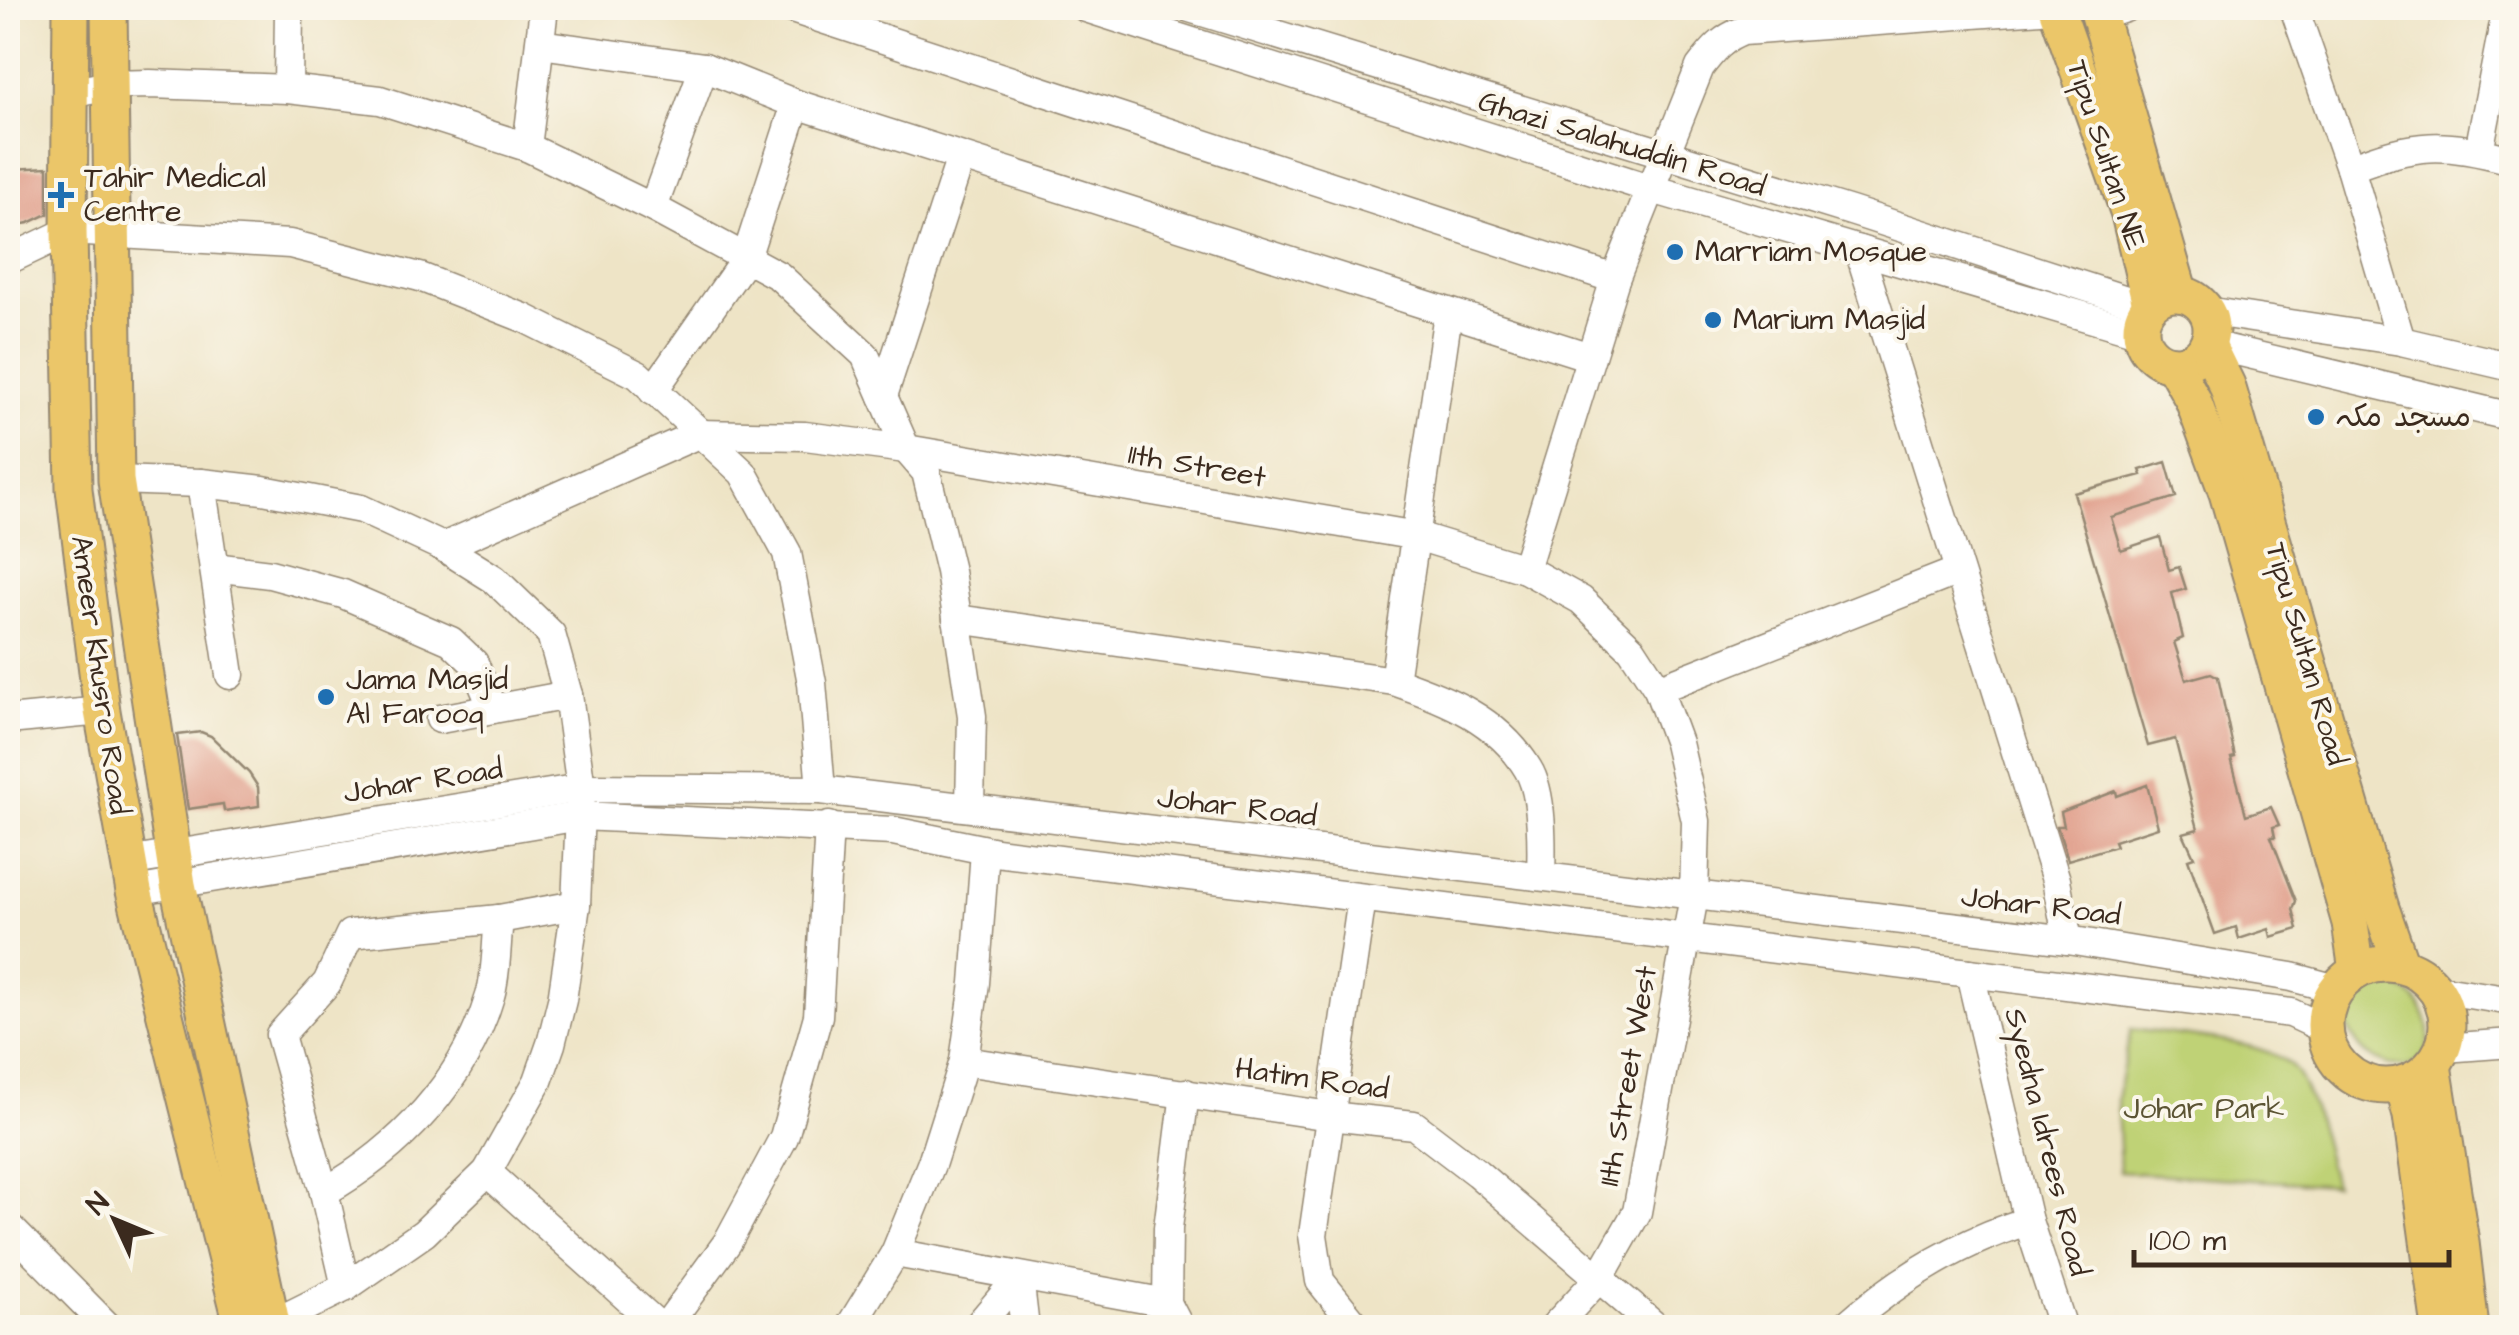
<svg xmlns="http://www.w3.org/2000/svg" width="2519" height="1335" font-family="'Architects Daughter','Playpen Sans Arabic',sans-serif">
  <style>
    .green { fill: #bfd276; stroke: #7d7e4a; stroke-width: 2.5 }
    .building { fill: #de9682 }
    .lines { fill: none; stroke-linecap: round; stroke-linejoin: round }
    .minor-casing { stroke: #948772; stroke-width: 31 }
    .major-casing { stroke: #948772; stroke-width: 39 }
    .minor { stroke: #fff; stroke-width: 28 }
    .major { stroke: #ebc669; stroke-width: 35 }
    .poi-dot { fill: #1f6fb2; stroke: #fbf7ec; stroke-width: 4 }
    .labels { text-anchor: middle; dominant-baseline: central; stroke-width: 8; stroke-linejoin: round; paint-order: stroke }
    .street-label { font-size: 30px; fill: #3b2a1e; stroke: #fbf7ec }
    .poi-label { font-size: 30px; fill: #3b2a1e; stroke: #fbf7ec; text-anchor: start }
    .park-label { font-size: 30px; fill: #5c5434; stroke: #fbf7ec }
  </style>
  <rect width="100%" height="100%" fill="#fbf7ec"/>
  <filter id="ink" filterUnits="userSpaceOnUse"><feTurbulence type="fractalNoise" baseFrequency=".01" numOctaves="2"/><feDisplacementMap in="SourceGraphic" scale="20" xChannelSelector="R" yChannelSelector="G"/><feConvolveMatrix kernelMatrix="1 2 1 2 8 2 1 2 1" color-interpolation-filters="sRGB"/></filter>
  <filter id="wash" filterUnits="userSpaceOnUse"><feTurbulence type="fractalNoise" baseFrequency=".0048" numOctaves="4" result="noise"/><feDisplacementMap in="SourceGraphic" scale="40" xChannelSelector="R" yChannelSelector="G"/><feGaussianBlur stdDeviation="2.25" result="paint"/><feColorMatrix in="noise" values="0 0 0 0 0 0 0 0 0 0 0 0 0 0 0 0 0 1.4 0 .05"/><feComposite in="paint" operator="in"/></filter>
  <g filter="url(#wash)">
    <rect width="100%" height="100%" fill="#eee4c6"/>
    <g class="green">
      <path d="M2365,981C2375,982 2386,982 2396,986C2442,1003 2441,1082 2387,1064C2374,1059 2363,1054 2356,1042C2344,1024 2340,1011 2347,991Z"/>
      <path d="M2131,1029C2170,1035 2259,1039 2288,1063C2312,1083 2326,1155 2334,1185L2120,1172L2117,1098Z"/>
    </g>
    <g id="blocks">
      <g class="building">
        <polygon points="48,167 48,214 29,223 10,226 12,169"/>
        <polygon points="2166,462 2176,497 2111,517 2121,550 2160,537 2169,570 2179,567 2186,589 2172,593 2183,638 2174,642 2186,680 2211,673 2218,677 2235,757 2231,758 2246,815 2271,807 2279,825 2273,827 2275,837 2271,837 2296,901 2293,909 2298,929 2271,937 2269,929 2239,939 2236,927 2215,934 2188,859 2194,857 2183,833 2198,829 2175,739 2148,746 2074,493 2142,475 2140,470"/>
        <polygon points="201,732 211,736 249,773 258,787 259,806 224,811 223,804 188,809 177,735"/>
        <polygon points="2147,785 2158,827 2114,841 2116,846 2068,860 2057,826 2064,826 2061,812 2116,791 2117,796"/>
      </g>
    </g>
  </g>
  <g filter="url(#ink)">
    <use href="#blocks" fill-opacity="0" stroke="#948772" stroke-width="2.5"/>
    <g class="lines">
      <defs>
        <g id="minor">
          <polyline points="789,8 1615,279"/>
          <polyline points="1086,8 1652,189 2141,333"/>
          <polyline points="1190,8 1851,211 2148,307"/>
          <polyline points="2294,8 2350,168 2401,341"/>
          <polyline points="2100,16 2125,8"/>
          <polyline points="540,44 704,67 796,104 1590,357"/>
          <polyline points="288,89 289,8"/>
          <polyline points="70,93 109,85 150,84 288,89 380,100 527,147 653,208 779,276 865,355 906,449 926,472 950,571 972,716 970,805"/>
          <polyline points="527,147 544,8"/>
          <polyline points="2479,151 2507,8"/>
          <path d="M2350,168C2416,142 2443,142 2512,160"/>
          <polyline points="653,208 704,67"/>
          <polyline points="1859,250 2056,880 2068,940"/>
          <polyline points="8,260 69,231 290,244 420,277 524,318 638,375 743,473 787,553 812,683 821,790"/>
          <polyline points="2206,311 2401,341 2512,367"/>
          <polyline points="2207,344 2512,417"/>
          <polyline points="653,391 746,258 796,104"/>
          <polyline points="883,396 961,157"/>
          <polyline points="116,480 201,483 263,490 361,509 443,547 494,579 551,634 568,695 581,788 576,905 562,1000 551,1044 538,1081 487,1172 424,1233 346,1287 272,1324 257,1328"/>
          <polyline points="201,483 230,675"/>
          <polyline points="443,547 698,434 805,436 906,449 1417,536 1525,569 1581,600 1632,649 1658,689 1678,743 1696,821 1694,896 1637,1212 1600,1277 1553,1328"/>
          <polyline points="214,567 270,574 343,594 451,641 474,663 493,709"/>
          <path d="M1525,569L1615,279L1700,67C1713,50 1723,38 1743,31L2054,8"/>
          <path d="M957,619L1394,681C1446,699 1498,719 1528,769C1543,793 1542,847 1541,876"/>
          <polyline points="1394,681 1448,313"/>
          <polyline points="1658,689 1958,571"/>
          <polyline points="440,719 568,695"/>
          <polyline points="8,720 102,711"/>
          <polyline points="127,862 581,788 821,790 2068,940 2292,977 2336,989"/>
          <polyline points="134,891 580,816 893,831 996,852 2291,1013 2325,1029"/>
          <polyline points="1970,973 2028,1221 2063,1328"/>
          <polyline points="2437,989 2512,1001"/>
          <polyline points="2444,1048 2512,1043"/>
          <polyline points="964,1061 1330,1116 1414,1125 1477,1173 1657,1328"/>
          <polyline points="487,1172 661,1328"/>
          <path d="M324,1192C399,1150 465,1081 490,996C497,973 496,944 499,919"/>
          <polyline points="8,1226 109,1328"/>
          <polyline points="895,1253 1167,1303"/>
          <polyline points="1019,1277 1025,1328"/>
          <polyline points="346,1287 324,1192 280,1035 327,983 350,934 499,919 576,905"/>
          <polyline points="665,1328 727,1243 784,1137 818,1016 829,826"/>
          <polyline points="849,1328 895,1253 932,1162 964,1061 975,983 985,851"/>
          <polyline points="976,1328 1019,1277"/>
          <polyline points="1180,1328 1167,1303 1168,1228 1185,1093"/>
          <polyline points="1358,1328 1320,1281 1313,1235 1362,898"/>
          <path d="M1843,1328C1898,1279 1957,1243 2028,1221"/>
        </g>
        <g id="major">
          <polyline points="71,8 69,231 74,489 102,711 134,891 243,1328"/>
          <polyline points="109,8 116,480 178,885 273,1328"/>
          <polyline points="2056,8 2129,214 2150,304"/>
          <polyline points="2097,8 2180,294"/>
          <circle cx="2176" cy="329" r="35"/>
          <polyline points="2207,344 2227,385 2381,908 2401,965"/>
          <polyline points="2173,364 2193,400 2227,493 2350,923 2357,971"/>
          <circle cx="2386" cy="1025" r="61"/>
          <polyline points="2433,1065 2461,1242 2471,1328"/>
          <polyline points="2403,1085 2411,1116 2440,1328"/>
        </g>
      </defs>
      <use href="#minor" class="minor-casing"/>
      <use href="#major" class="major-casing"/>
      <use href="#minor" class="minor"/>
      <use href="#major" class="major"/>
    </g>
  </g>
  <g class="poi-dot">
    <path d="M56 180h10v10h10v10h-10v10h-10v-10h-10v-10h10z"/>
    <circle cx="1675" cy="252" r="10"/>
    <circle cx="1713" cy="320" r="10"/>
    <circle cx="2316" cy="417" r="10"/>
    <circle cx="326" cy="697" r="10"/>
  </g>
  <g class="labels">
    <g class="street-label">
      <text transform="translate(1622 144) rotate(17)">Ghazi Salahuddin Road</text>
      <text transform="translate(2106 155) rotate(72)">Tipu Sultan NE</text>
      <text transform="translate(1197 466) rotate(10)">11th Street</text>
      <text transform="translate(2306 654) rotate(74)">Tipu Sultan Road</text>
      <text transform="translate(100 675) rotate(82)">Ameer Khusro Road</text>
      <text transform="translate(423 781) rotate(-9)">Johar Road</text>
      <text transform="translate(1237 807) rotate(7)">Johar Road</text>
      <text transform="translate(2041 906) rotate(7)">Johar Road</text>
      <text transform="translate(1628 1076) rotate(-80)">11th Street West</text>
      <text transform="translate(1312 1079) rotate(8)">Hatim Road</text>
      <text transform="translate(2047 1142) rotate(76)">Syedna Idrees Road</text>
    </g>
    <g class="poi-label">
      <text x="84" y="178">Tahir Medical<tspan x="84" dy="34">Centre</tspan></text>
      <text x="1695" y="252">Marriam Mosque</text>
      <text x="1733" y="320">Marium Masjid</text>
      <text x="2336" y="417">مسجد مکہ</text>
      <text x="346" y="680">Jama Masjid<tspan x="346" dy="34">Al Farooq</tspan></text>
    </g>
    <g class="park-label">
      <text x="2204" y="1109">Johar Park</text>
    </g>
  </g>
  <rect width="2519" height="1335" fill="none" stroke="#fbf7ec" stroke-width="40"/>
  <g transform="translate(115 1220) rotate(314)" stroke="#fbf7ec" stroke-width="8" paint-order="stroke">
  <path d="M0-8L18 38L0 25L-18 38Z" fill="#3b2a1e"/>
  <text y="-15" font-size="28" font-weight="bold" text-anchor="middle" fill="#3b2a1e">N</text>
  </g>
  <path d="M2134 1250v15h315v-15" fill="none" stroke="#3b2a1e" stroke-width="5"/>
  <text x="2149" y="1250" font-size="30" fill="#3b2a1e" stroke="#fbf7ec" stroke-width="8" paint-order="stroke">100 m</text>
</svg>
